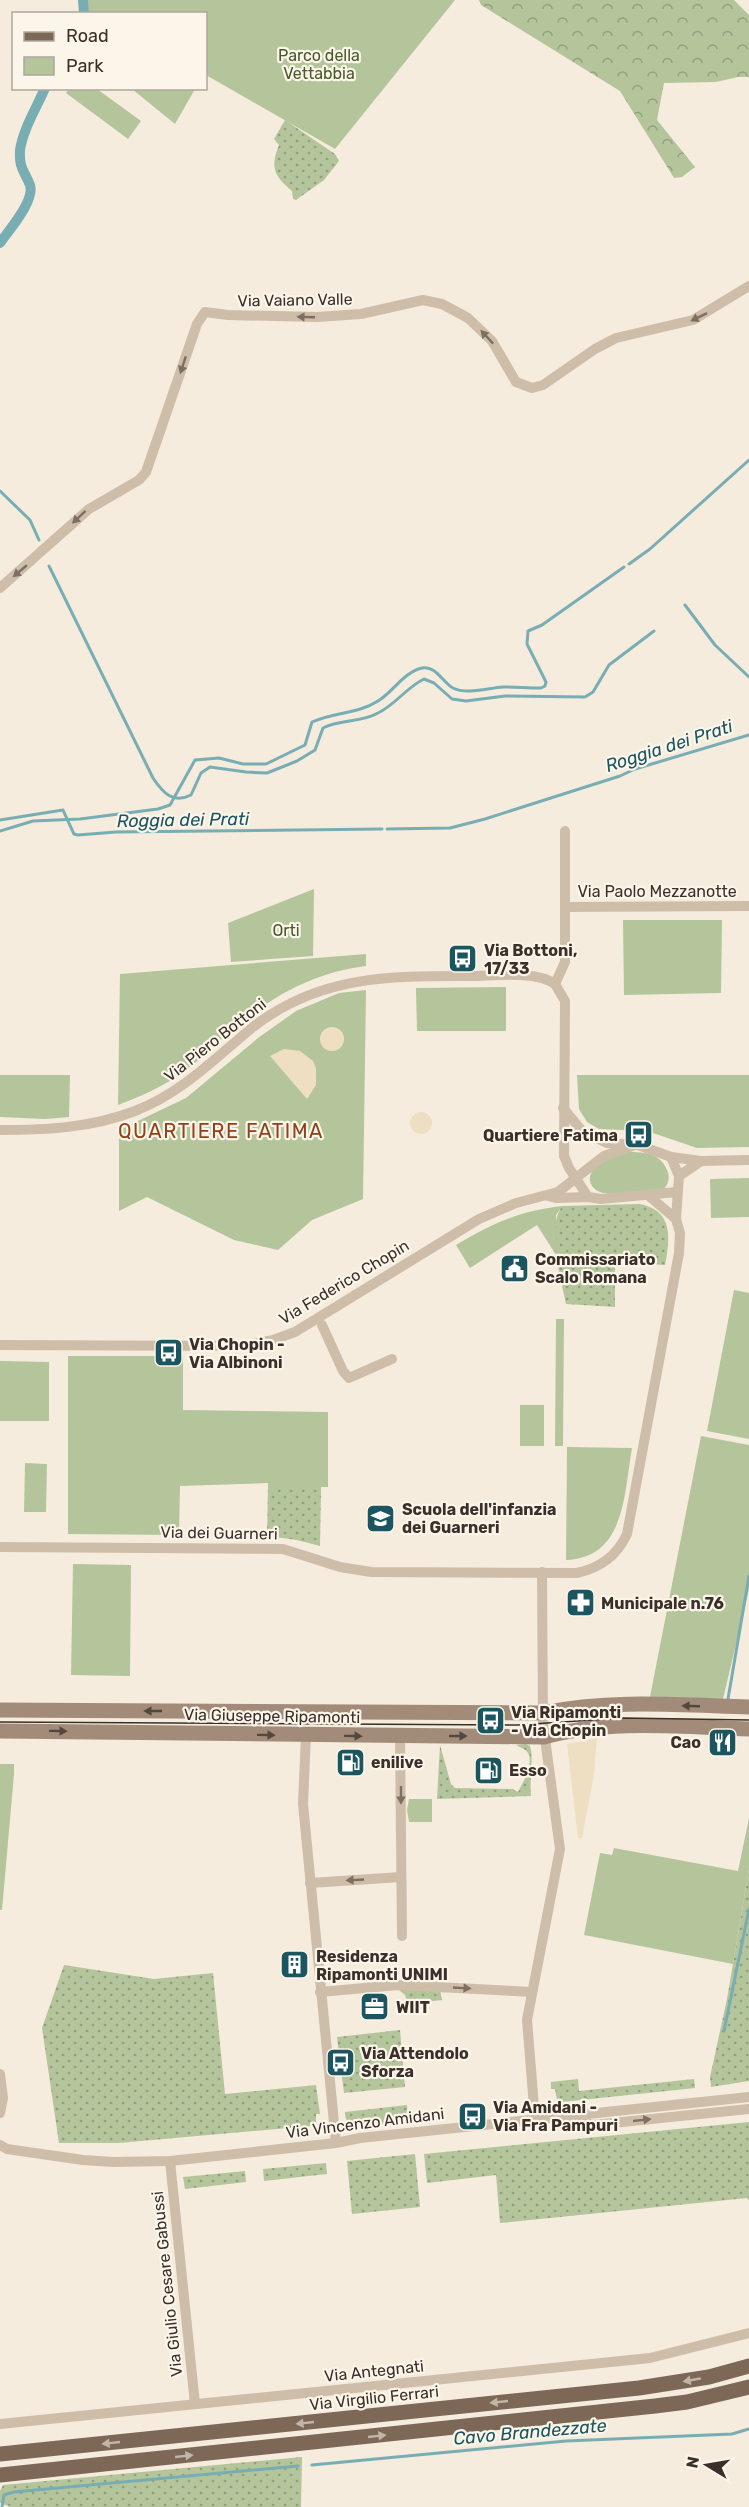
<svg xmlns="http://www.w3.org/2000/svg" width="749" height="2507" font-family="Rubik,sans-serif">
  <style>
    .grass { fill: url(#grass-dots) }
    .forest { fill: url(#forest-crowns) }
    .green { fill: #b4c59c }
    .plaza { fill: #eedfc3 }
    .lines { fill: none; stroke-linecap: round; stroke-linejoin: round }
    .stream { stroke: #79adb4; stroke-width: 3 }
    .canal { stroke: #79adb4; stroke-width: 10 }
    .street { stroke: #cebda8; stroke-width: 10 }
    .secondary { stroke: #a28b79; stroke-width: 15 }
    .primary { stroke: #7d6858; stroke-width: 15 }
    .tram { stroke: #3a3029; stroke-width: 1.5 }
    .oneway { fill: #7d6f62 }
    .oneway2 { fill: #54473d }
    .oneway3 { fill: #c2b6a8 }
    .labels { text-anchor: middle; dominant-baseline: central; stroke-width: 4.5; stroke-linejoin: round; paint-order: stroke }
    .park-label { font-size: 16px; fill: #455b2a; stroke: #fbf5ea }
    .street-label { font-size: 16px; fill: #3a3029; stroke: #fbf5ea }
    .poi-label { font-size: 16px; font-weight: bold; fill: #3a3029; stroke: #fbf5ea; text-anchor: start }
    .water-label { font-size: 18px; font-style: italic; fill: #1a5560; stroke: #fbf5ea }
    .quarter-label { font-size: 20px; letter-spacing: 1.5px; fill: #90411a; stroke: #fbf5ea }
  </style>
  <defs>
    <pattern id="grass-dots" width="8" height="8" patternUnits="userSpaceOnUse" patternTransform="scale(1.5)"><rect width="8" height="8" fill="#b4c59c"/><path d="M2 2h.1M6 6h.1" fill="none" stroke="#93a07f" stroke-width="1.8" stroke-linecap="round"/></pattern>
    <pattern id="forest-crowns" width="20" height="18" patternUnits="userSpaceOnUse" patternTransform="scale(1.5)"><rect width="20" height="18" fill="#b4c59c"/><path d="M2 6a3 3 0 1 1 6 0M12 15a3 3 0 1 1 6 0" fill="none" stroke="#93a07f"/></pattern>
  </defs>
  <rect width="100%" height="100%" fill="#f5ecdd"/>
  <g class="grass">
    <path d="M285,120L335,154L339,161L324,180L296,200L293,199L292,191C274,176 270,167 279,145L274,139Z"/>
    <path d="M639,1204C674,1210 670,1239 665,1265L615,1262V1307L566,1304C561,1279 546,1228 562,1206Z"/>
    <polygon points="268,1487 321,1487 320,1546 297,1540 267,1536"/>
    <path d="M526,1744L530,1746C534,1758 529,1781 531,1796L437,1799L440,1745L451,1784L455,1788L513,1789L518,1792C523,1782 534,1764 528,1753C526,1749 519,1747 516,1745Z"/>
    <polygon points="749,1869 749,2081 711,2087 710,2077 727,1999"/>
    <polygon points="64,1965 154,1979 213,1973 225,2094 316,2085 320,2114 316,2114 316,2122 311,2126 119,2143 59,2143 42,2028"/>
    <polygon points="399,1990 440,1990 442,2000 408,2004 405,1995"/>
    <polygon points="400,2030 405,2087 344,2093 337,2037"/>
    <polygon points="578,2079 579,2091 694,2079 695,2088 562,2102 557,2100 555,2089 551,2089 551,2082"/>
    <path d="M407,2105L408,2121C397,2122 359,2129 351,2124C346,2121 345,2117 345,2112Z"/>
    <polygon points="749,2122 749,2200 747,2198 500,2223 496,2175 427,2183 424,2154"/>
    <polygon points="415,2154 420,2207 352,2214 347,2161"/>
    <polygon points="326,2163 327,2174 264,2181 263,2169"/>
    <polygon points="245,2171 246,2182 185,2189 183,2177"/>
    <polygon points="302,2457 301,2507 11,2507 0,2503 0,2491 3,2485"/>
  </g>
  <polygon class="forest" points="479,0 734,0 749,15 749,77 738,77 716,82 664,83 657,120 695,167 682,177 674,178 620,91 481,5"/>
  <g class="green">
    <polygon points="78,0 455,0 335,149 206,75 206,14 81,13"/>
    <polygon points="69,89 97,89 141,121 128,139 66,93"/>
    <polygon points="132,89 195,89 175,124"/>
    <polygon points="314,889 313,956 231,962 228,923"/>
    <polygon points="623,920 722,920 721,993 624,995"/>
    <path d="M366,954V966C310,973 267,999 225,1036C210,1049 196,1064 179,1075C160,1088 139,1097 118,1105L120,974Z"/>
    <polygon points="506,987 506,1031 417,1031 416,988"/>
    <polygon points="366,990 363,1199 312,1220 278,1250 234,1240 147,1197 119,1211 119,1130 186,1098 258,1038 296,1011 339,993"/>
    <polygon points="0,1075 70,1075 69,1117 45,1119 0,1117"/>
    <polygon points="577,1075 749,1075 749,1147 697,1148 647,1131 599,1129 587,1122 579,1109"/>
    <path d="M628,1152C644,1152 660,1153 667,1170C670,1177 669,1183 664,1189C645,1190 622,1196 603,1193C599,1192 595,1190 592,1186C581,1167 616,1155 628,1152Z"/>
    <polygon points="749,1178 749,1217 711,1218 710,1179"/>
    <path d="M562,1206L556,1215V1255L537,1225L470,1268L456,1245C493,1223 519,1211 562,1206Z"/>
    <polygon points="734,1290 749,1293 749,1439 707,1431"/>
    <polygon points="556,1319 564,1319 563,1446 555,1446"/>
    <polygon points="68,1356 183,1356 183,1410 328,1412 328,1487 268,1487 268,1483 180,1486 179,1535 68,1534"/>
    <polygon points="0,1361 49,1362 49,1421 0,1421"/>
    <rect x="520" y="1405" width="24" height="41"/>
    <polygon points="701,1436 749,1445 749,1589 723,1699 650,1697"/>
    <path d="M567,1447L632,1448C624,1492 626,1558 566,1560Z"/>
    <polygon points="25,1463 47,1464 46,1512 24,1512"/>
    <polygon points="73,1564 131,1565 130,1676 71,1675"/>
    <polygon points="0,1764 14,1764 14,1774 2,1910 0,1910"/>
    <polygon points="409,1799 432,1799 432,1822 409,1822 407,1810"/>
    <polygon points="749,1818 749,1869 733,1964 584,1935 600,1853 612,1855 614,1848 738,1871"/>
  </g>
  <g class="plaza">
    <circle cx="332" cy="1039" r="12"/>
    <polygon points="284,1049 300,1051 313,1061 316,1068 316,1085 307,1099 270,1056"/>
    <circle cx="421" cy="1123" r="11"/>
    <polygon points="597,1738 594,1775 582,1838 578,1838 567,1744"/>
  </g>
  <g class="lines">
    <g class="stream">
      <polyline points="0,491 30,520 39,540"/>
      <polyline points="629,564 650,549 749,460"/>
      <path d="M49,566L153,778C163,793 173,804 191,795L201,773L210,767L246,772L267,773L297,761L315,750L323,728C340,719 361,723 378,713C395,705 407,687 424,679L434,683L452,699L466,701L505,696L585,697L593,692L609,665L654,631"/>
      <polyline points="685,605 715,645 749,677"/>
      <polyline points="0,820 63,810 74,834 78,835 116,832 382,829"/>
      <polyline points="387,829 450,828 485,819 620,776 635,769 749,735"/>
      <path d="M0,831L33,821L80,819L158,809L170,805L195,760L219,758L243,764H266L305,745L312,722C334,712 358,714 378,701C393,692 404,672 422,668C436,665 443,683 453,688C467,695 488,688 503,687C516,687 528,688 541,688L545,686L546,682L527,644L528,631L542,625L624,567"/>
      <polyline points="728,1699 749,1576"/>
      <polyline points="724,2031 749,1909"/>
      <polyline points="312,2465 566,2441 732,2434 749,2429"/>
      <polyline points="2,2507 4,2495 14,2492 298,2466"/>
    </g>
    <g class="canal">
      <polyline points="83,0 84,14"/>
      <path d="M0,243C9,230 35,201 30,185C24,170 19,169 20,150C23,129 37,107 45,88"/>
    </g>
    <g class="street">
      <polyline points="0,588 89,509 139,480 146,472 197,324 205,312 228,315 317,317 361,314 423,300 442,304 468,318 492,341 516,382 532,388 543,385 595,349 616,338 693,320 749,286"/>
      <polyline points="565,907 749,906"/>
      <polyline points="555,984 565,962 565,831"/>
      <polyline points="563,1108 582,1131 607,1143 638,1145 671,1157 701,1161 749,1160"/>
      <path d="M0,1130C46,1130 91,1128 135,1111C182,1093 215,1058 253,1027C320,975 390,976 470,976C494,976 536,970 555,984L565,1001L564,1156L569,1168L588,1197"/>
      <polyline points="679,1176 701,1161"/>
      <polyline points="548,1196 556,1198 588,1197 601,1199 677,1192"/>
      <polyline points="649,1196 676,1219"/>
      <polyline points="322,1325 343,1371 349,1378 392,1359"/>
      <polyline points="0,1345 243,1346 273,1340 295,1332 479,1219 516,1203 558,1192 604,1156 635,1145"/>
      <path d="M0,1547L283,1549L340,1567L371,1572L577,1573C600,1568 617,1556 627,1534L679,1253L680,1233L676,1219L679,1176L671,1157"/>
      <polyline points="306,1735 303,1804 336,2143"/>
      <polyline points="400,1736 402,1936"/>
      <polyline points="310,1883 401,1877"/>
      <polyline points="320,1992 398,1985 532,1992"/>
      <polyline points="0,2074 3,2098 0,2113"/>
      <polyline points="570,2118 593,2125 749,2109"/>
      <polyline points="535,2119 527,2020 560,1849 543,1724 542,1572"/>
      <polyline points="0,2145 7,2149 83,2160 113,2162 170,2161 336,2143 360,2138 749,2097"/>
      <polyline points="170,2161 195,2404"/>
      <polyline points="0,2424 650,2358 749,2333"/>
    </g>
    <g class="secondary">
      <path d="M0,1710L543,1713C610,1699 680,1705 749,1707"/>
      <path d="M0,1731L544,1737C609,1719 682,1727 749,1729"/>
    </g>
    <g class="primary">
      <polyline points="0,2454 639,2388 709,2377 749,2366"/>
      <polyline points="0,2475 655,2406 687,2402 749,2387"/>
    </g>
    <polyline class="tram" points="0,1722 517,1725 623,1718 749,1720"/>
  </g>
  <defs><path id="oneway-solid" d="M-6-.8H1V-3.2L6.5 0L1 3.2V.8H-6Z" transform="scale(1.5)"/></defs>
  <g class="oneway">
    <use href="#oneway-solid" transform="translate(306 317) rotate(-178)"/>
    <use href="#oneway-solid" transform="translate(699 317) rotate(154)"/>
    <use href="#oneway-solid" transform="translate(487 337) rotate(-133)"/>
    <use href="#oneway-solid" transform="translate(183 365) rotate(108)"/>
    <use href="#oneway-solid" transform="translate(79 517) rotate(137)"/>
    <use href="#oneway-solid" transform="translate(20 571) rotate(140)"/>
    <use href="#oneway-solid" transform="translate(401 1795) rotate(90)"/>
    <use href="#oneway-solid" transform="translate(355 1880) rotate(177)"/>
    <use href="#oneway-solid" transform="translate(462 1988) rotate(3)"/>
    <use href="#oneway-solid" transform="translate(642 2120) rotate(-6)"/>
  </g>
  <g class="oneway2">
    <use href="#oneway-solid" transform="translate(691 1706) rotate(-178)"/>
    <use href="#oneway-solid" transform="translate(153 1711) rotate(-180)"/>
    <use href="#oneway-solid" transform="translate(58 1731) rotate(1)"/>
    <use href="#oneway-solid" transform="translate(266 1735) rotate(1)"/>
    <use href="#oneway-solid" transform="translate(353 1736) rotate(1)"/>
    <use href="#oneway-solid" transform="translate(458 1736)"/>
  </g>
  <g class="oneway3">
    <use href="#oneway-solid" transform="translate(692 2380) rotate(170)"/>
    <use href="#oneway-solid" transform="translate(499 2402) rotate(174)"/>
    <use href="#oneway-solid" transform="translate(305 2423) rotate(174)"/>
    <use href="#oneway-solid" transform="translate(377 2436) rotate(-6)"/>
    <use href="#oneway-solid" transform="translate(111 2443) rotate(174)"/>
    <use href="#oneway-solid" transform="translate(184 2456) rotate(-6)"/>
  </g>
  <defs>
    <symbol id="bus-square" viewBox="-11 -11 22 22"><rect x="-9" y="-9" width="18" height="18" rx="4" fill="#1a5560" stroke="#fbf5ea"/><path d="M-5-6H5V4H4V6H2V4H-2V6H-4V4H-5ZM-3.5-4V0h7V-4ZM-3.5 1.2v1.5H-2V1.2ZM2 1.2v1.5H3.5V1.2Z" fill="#fff"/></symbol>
    <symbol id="civic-square" viewBox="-11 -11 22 22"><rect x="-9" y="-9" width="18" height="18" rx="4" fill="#1a5560" stroke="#fbf5ea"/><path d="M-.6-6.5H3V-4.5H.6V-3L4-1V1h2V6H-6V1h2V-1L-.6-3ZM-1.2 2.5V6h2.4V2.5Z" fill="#fff"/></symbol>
    <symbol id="school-square" viewBox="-11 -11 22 22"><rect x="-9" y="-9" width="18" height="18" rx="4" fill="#1a5560" stroke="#fbf5ea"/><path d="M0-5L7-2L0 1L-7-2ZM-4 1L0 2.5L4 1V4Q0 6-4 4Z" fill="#fff"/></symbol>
    <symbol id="pharmacy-square" viewBox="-11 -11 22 22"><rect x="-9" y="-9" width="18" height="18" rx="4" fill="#1a5560" stroke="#fbf5ea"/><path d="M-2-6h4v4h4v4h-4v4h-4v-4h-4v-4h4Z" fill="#fff"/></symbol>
    <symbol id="restaurant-square" viewBox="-11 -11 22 22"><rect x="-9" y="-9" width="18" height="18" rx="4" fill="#1a5560" stroke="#fbf5ea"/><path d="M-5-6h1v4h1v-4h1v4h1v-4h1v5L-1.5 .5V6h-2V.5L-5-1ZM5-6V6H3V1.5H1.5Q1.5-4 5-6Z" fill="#fff"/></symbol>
    <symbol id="fuel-square" viewBox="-11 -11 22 22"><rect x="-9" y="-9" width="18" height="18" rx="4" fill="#1a5560" stroke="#fbf5ea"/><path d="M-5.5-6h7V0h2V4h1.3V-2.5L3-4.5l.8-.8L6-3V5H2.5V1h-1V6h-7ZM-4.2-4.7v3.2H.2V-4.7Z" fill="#fff"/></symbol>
    <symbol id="building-square" viewBox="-11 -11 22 22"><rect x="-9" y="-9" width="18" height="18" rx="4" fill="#1a5560" stroke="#fbf5ea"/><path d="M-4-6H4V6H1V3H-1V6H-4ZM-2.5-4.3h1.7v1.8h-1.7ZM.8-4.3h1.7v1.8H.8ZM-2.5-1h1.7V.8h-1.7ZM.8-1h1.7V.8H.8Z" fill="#fff"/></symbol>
    <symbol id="office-square" viewBox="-11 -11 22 22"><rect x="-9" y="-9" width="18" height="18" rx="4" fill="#1a5560" stroke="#fbf5ea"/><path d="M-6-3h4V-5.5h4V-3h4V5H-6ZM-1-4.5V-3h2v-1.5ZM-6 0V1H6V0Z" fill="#fff"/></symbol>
  </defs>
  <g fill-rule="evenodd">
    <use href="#bus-square" x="446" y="942" width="33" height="33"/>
    <use href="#bus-square" x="622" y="1118" width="33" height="33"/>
    <use href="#civic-square" x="498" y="1252" width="33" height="33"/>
    <use href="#bus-square" x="152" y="1336" width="33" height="33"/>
    <use href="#school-square" x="364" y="1502" width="33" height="33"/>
    <use href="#pharmacy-square" x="564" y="1586" width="33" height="33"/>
    <use href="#bus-square" x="474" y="1704" width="33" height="33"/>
    <use href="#restaurant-square" x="706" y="1726" width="33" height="33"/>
    <use href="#fuel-square" x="334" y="1746" width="33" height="33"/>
    <use href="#fuel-square" x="472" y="1754" width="33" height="33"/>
    <use href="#building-square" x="278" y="1948" width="33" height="33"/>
    <use href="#office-square" x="358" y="1990" width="33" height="33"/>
    <use href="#bus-square" x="324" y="2046" width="33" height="33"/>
    <use href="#bus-square" x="456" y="2100" width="33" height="33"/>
  </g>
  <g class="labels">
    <g class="park-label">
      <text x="319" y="55">Parco della<tspan x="319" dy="18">Vettabbia</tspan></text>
      <text x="286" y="930">Orti</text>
    </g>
    <g class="street-label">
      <text transform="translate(295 300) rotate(-1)">Via Vaiano Valle</text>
      <text x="657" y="891">Via Paolo Mezzanotte</text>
      <text transform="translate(215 1040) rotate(-38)">Via Piero Bottoni</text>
      <text transform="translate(344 1282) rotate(-31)">Via Federico Chopin</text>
      <text transform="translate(219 1533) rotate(1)">Via dei Guarneri</text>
      <text transform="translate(272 1716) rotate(1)">Via Giuseppe Ripamonti</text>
      <text transform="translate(365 2123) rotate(-7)">Via Vincenzo Amidani</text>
      <text transform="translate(167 2284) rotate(-96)">Via Giulio Cesare Gabussi</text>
      <text transform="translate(374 2371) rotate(-6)">Via Antegnati</text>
      <text transform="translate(374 2398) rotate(-6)">Via Virgilio Ferrari</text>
    </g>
    <g class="poi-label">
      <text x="484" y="950">Via Bottoni,<tspan x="484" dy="18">17/33</tspan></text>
      <text x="618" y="1135" text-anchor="end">Quartiere Fatima</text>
      <text x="535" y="1259">Commissariato<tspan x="535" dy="18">Scalo Romana</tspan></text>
      <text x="189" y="1344">Via Chopin -<tspan x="189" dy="18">Via Albinoni</tspan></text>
      <text x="402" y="1509">Scuola dell'infanzia<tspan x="402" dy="18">dei Guarneri</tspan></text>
      <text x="601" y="1603">Municipale n.76</text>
      <text x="511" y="1712">Via Ripamonti<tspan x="511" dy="18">- Via Chopin</tspan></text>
      <text x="701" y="1742" text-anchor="end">Cao</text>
      <text x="371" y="1762">enilive</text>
      <text x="509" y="1770">Esso</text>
      <text x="316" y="1956">Residenza<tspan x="316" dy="18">Ripamonti UNIMI</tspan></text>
      <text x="396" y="2007">WIIT</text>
      <text x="361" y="2053">Via Attendolo<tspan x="361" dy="18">Sforza</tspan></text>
      <text x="493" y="2107">Via Amidani -<tspan x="493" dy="18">Via Fra Pampuri</tspan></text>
    </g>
    <g class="water-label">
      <text transform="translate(669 746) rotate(-18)">Roggia dei Prati</text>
      <text transform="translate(183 820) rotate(-1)">Roggia dei Prati</text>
      <text transform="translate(530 2432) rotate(-5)">Cavo Brandezzate</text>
    </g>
    <g class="quarter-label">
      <text x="221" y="1131">QUARTIERE FATIMA</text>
    </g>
  </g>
  <rect x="12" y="12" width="195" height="78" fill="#fbf5ea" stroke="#aea69d" stroke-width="1.5"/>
  <rect x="24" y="32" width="30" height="9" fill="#7d6858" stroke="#aea69d" stroke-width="1.5"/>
  <text x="66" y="42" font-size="18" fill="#3a3029">Road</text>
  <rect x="24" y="57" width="30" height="18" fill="#b4c59c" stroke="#aea69d" stroke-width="1.5"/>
  <text x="66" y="72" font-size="18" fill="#3a3029">Park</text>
  <g transform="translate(707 2465) rotate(281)" stroke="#fbf5ea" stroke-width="4.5" paint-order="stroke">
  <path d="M0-4.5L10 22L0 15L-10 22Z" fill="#3a3029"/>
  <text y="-9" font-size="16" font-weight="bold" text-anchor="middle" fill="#3a3029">N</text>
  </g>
</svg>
